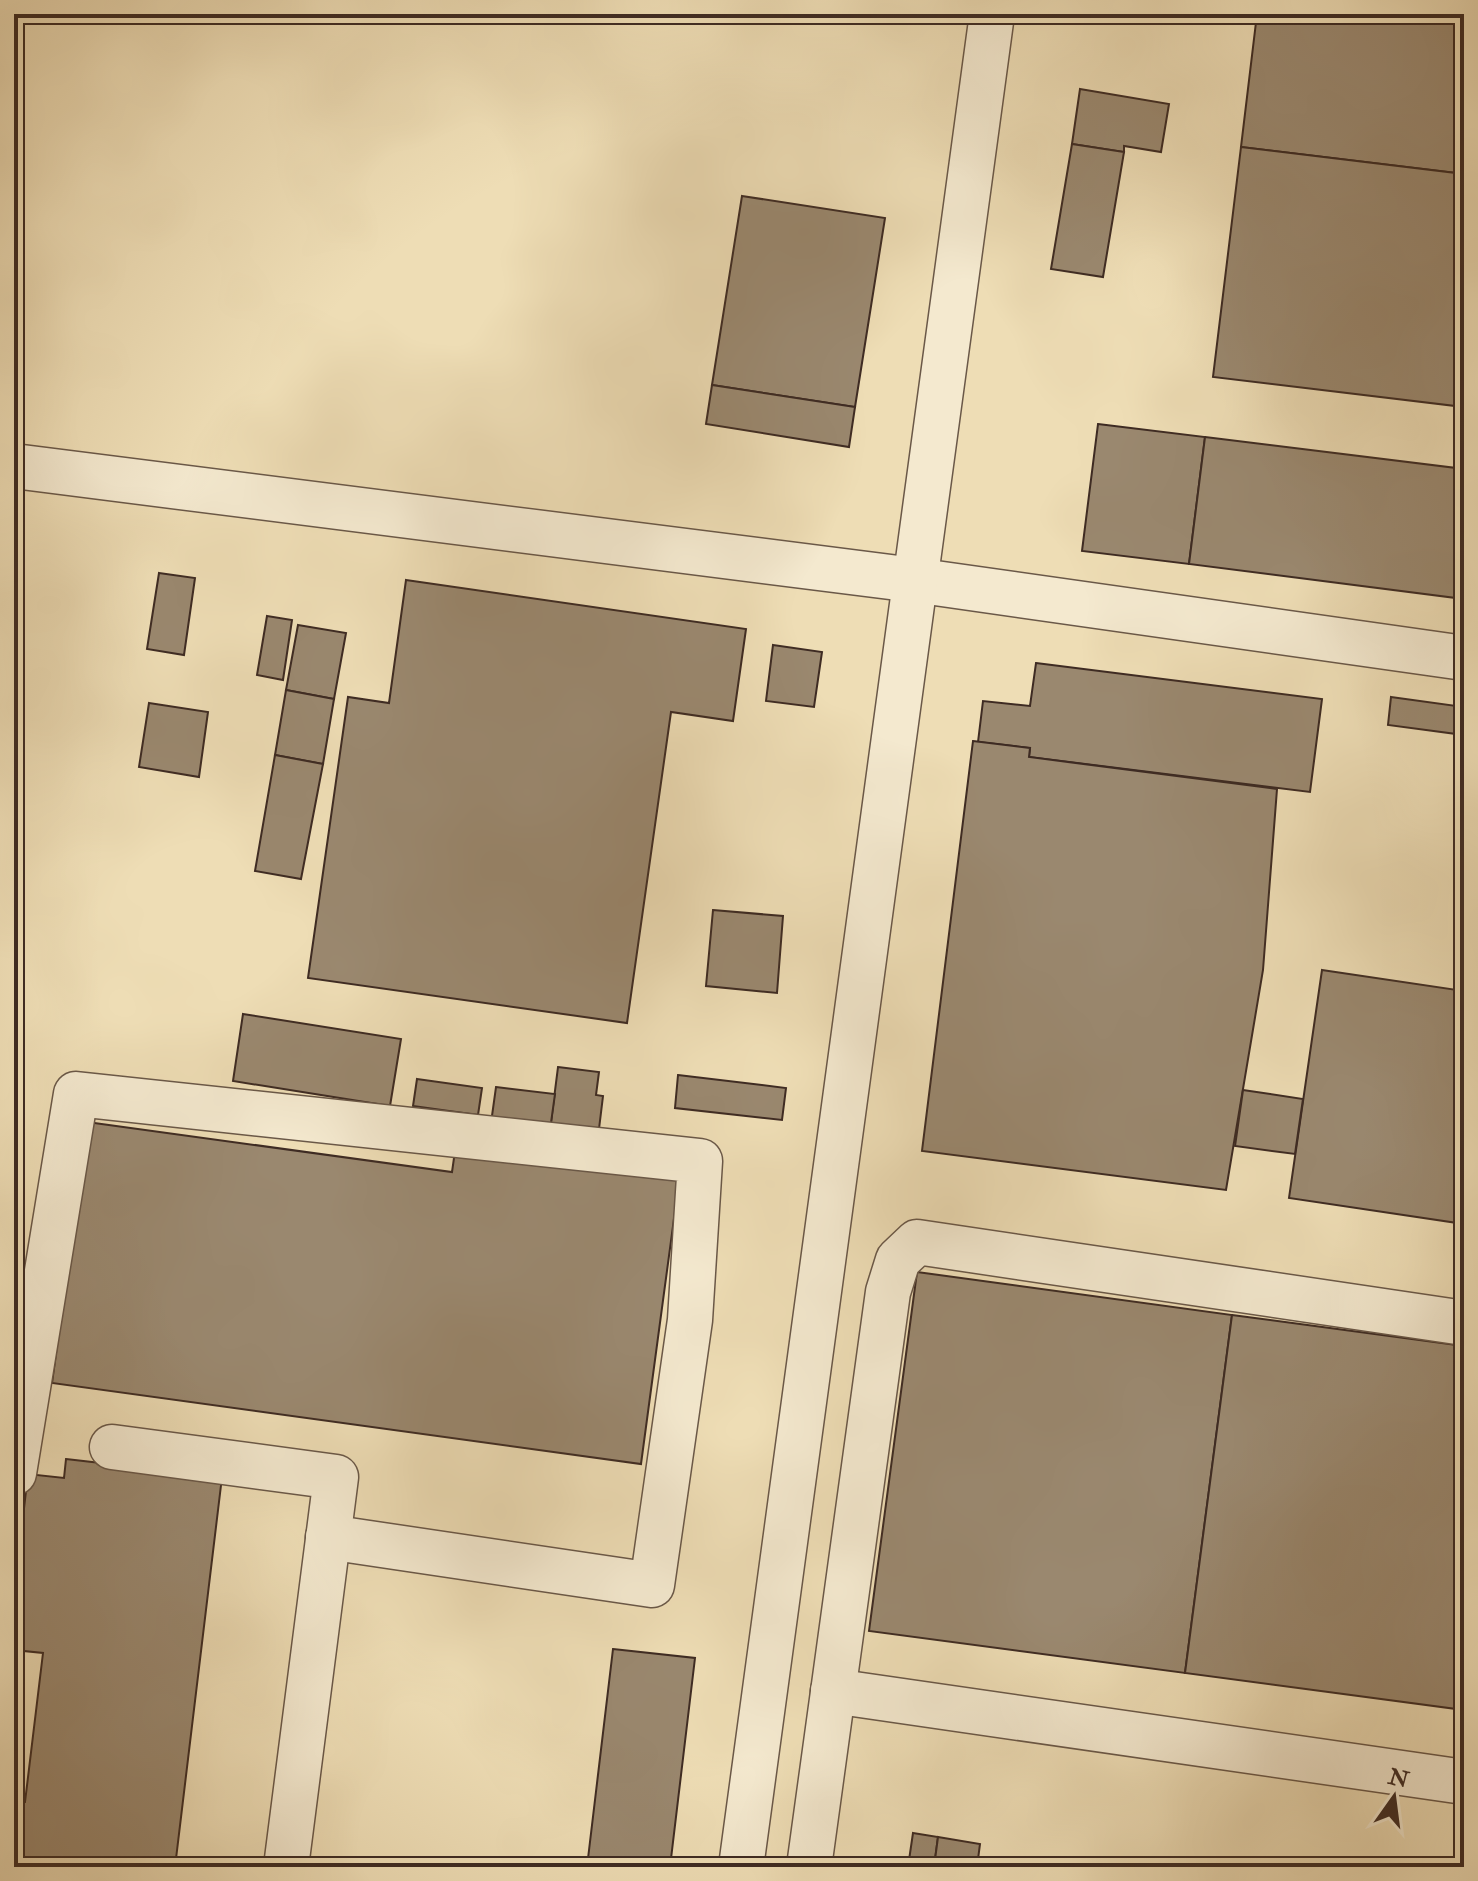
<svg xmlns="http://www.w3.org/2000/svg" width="1478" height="1881" font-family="'IM FELL Double Pica',serif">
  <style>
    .building { fill: #9a886f; stroke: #3e2b23; stroke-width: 2 }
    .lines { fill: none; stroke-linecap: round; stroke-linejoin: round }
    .minor-casing { stroke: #6a5848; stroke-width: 47 }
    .minor { stroke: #f4e9cf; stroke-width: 44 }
  </style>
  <rect width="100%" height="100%" fill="#eeddb5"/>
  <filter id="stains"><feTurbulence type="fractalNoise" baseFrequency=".0025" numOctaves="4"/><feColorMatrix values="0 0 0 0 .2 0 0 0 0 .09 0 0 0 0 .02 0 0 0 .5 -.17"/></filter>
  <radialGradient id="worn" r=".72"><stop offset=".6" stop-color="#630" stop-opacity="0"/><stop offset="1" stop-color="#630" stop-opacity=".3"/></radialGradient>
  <g class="building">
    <polygon points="1257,14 1464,14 1464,174 1241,147"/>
    <polygon points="1080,89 1169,104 1161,152 1124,146 1124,152 1072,144"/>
    <polygon points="1072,144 1124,152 1103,277 1051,269"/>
    <polygon points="1241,147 1464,174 1464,407 1213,377"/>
    <polygon points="742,196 885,218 855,407 712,385"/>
    <polygon points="712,385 855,407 849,447 706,424"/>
    <polygon points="1098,424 1205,437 1189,564 1082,551"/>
    <polygon points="1205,437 1464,469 1464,599 1189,564"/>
    <polygon points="159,573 195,578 184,655 147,649"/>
    <polygon points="406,580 746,629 733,721 671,712 627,1023 308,978 348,697 389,703"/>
    <polygon points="267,616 292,620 283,680 257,675"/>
    <polygon points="298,625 346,633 334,699 286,690"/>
    <polygon points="773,645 822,652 814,707 766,701"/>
    <polygon points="1036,663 1322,699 1310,792 1029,757 1030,748 978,742 983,701 1030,706"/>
    <polygon points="286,690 334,699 323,764 275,755"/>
    <polygon points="1391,697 1464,707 1464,735 1388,725"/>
    <polygon points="149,703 208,712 199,777 139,767"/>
    <polygon points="973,741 1030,748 1029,757 1277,789 1263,970 1226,1190 922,1151"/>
    <polygon points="275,755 323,764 301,879 255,871"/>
    <polygon points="713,910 783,916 777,993 706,986"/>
    <polygon points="1322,970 1464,991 1464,1224 1289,1198"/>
    <polygon points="243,1014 401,1039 390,1106 233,1081"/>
    <polygon points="558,1067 599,1072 596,1095 603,1096 598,1137 550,1130"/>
    <polygon points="678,1075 786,1088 782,1120 675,1108"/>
    <polygon points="417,1079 482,1088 478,1115 413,1106"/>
    <polygon points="496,1087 555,1094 550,1130 491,1123"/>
    <polygon points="1243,1090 1303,1099 1295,1154 1235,1146"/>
    <polygon points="87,1122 452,1172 456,1144 680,1174 641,1464 52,1383"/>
    <polygon points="917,1272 1232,1315 1185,1673 869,1631"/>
    <polygon points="1232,1315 1464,1346 1464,1710 1185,1673"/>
    <polygon points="66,1459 222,1477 175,1867 14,1867 14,1801 25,1802 43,1653 14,1650 14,1594 28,1474 64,1478"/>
    <polygon points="613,1649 695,1658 670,1867 587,1867"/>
    <polygon points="913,1833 938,1837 934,1867 908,1867"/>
    <polygon points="938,1837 980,1844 977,1867 934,1867"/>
  </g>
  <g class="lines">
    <defs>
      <g id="minor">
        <polyline points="14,466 914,580 1464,658"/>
        <polyline points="112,1447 336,1477 286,1867"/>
        <polyline points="14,1473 76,1094 700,1161 690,1320 652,1585 328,1537"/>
        <polyline points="833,1691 1464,1782"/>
        <polyline points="741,1867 992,14"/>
        <polyline points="809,1867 888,1292 898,1260 917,1242 1464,1323"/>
      </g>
    </defs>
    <use href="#minor" class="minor-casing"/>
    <use href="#minor" class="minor"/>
  </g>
  <rect width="1478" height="1881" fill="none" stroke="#eeddb5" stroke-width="48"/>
  <rect x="16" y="16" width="1446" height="1849" fill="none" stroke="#3e2b23" stroke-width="4"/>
  <rect x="24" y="24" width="1430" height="1833" fill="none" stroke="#3e2b23" stroke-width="2"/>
  <g transform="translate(1394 1797) rotate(14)" stroke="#f4e9cf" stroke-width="6" paint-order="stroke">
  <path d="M0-6L14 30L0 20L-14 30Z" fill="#3e2b23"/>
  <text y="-12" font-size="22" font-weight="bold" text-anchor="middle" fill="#3e2b23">N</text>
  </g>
  <rect width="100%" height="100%" filter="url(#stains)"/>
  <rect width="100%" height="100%" fill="url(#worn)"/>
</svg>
